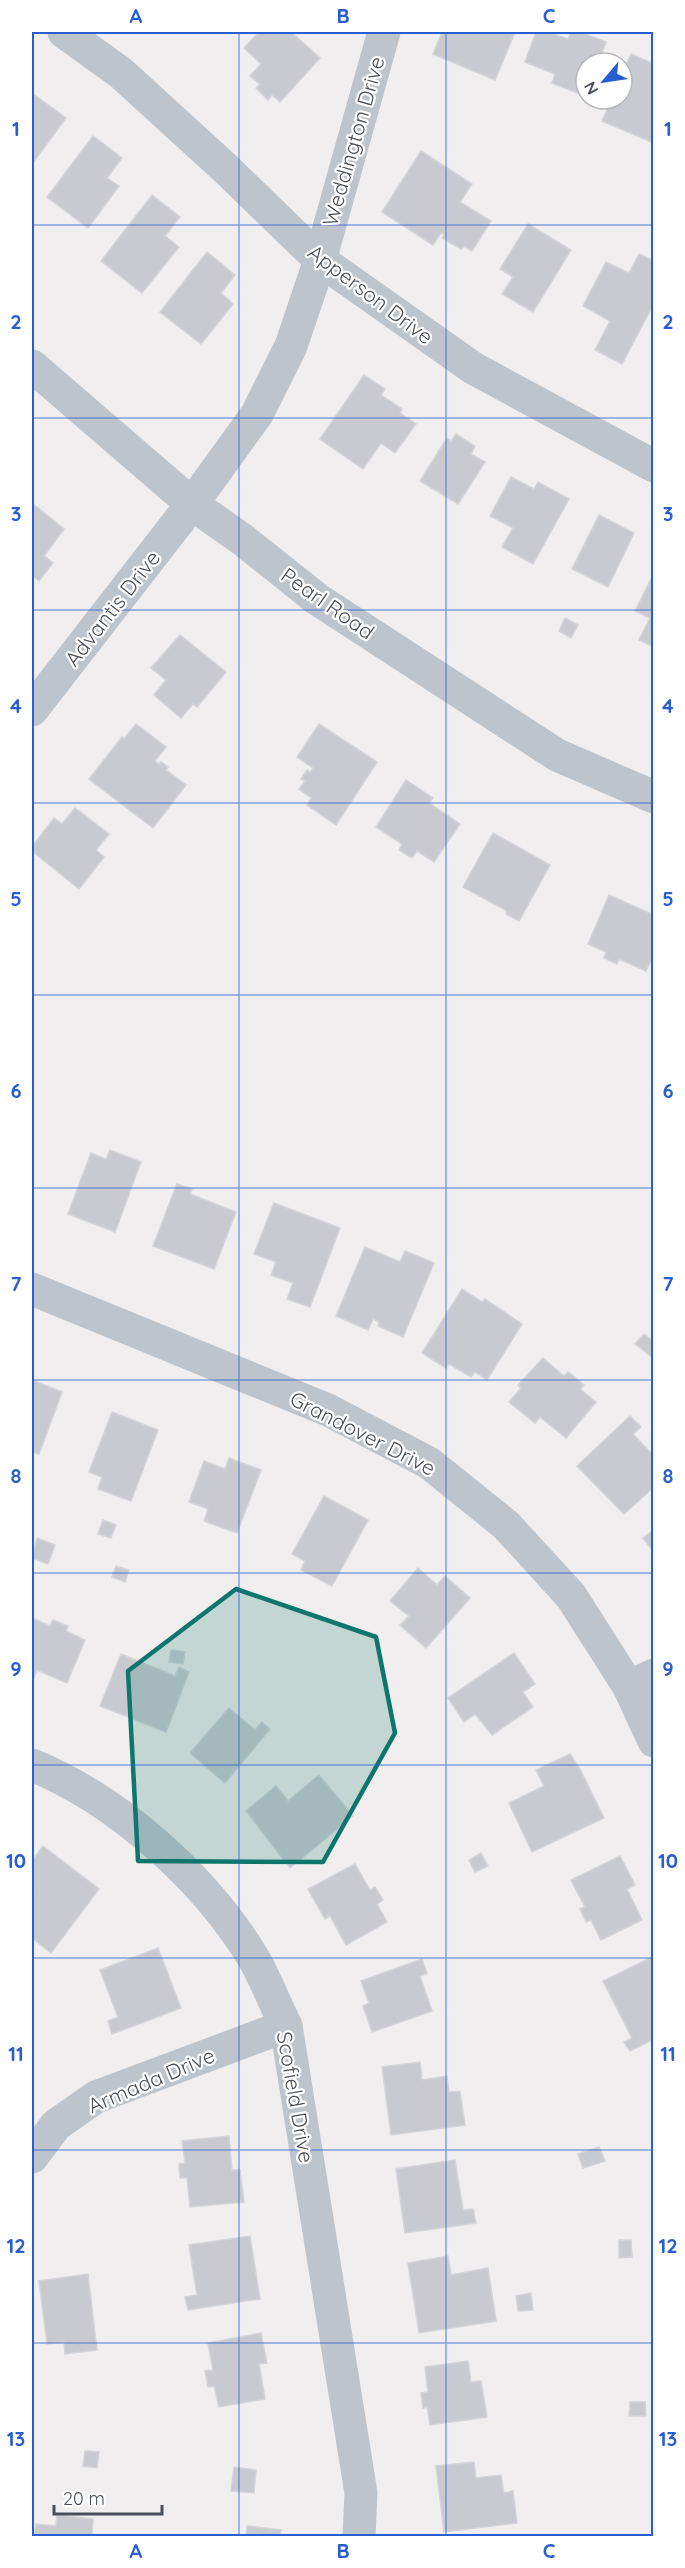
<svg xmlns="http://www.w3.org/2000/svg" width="685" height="2568" font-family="Quicksand,sans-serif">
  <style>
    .building { fill: #c9cad0; stroke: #d3d4d9; stroke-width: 1.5 }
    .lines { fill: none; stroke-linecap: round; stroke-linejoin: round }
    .street { stroke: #bec4cc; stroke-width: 33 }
    .marked { fill: #0f766e; fill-opacity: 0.2; stroke: #0f766e; stroke-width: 4.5; stroke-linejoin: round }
    .grid { fill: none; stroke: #285ed1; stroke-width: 1.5; stroke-opacity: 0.55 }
    .labels { text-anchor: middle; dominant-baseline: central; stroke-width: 4.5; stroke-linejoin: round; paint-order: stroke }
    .street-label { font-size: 21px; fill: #484f5a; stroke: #fff }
    .neatline { fill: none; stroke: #285ed1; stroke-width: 2 }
    .grid-label { font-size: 20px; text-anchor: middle; font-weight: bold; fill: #285ed1 }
  </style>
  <rect width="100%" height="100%" fill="#f0eeee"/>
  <g class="building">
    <polygon points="259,32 291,32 320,58 280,102 272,95 268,100 256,88 260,84 250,76 261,64 244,48"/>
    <polygon points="442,32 515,32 495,80 433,54"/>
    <polygon points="536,32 548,32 568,39 571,32 580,32 606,42 598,63 586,63 585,96 552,83 555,74 525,62"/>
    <polygon points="631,54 654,64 654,143 602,121 612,99 622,99 622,75"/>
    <polygon points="32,93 66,118 32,164"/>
    <polygon points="93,136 122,158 107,178 119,186 88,228 47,197"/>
    <polygon points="421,151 472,184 460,202 491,221 472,251 464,246 461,249 442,238 444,235 441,233 433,245 382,212"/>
    <polygon points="152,195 180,217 165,236 179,247 142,293 101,261"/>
    <polygon points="528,224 571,250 533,312 502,294 513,277 500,269"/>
    <polygon points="207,252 235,275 221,293 233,304 201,344 160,312"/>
    <polygon points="639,254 654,261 654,303 622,364 595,350 610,321 583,306 606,262 629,273"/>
    <polygon points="364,375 385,389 381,395 402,409 400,413 416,424 395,453 381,443 363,469 320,439"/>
    <polygon points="456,434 475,446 471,454 485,462 458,504 420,481 447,438 451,441"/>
    <polygon points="511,477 534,489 538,482 569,499 533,564 502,547 513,528 490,516"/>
    <polygon points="32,503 64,529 44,556 53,563 39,581 32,575"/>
    <polygon points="599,515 634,533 608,587 572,569"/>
    <polygon points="654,573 654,647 639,640 650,618 635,611"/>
    <polygon points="565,618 578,625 571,638 559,631"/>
    <polygon points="180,635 226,672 197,707 193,704 181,718 154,695 166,680 151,668"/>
    <polygon points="136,724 166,747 155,761 159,764 161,762 168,767 166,770 186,785 153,828 89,779 122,737 124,739"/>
    <polygon points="319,724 377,762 336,825 307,805 311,798 299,789 305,781 301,779 307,770 310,773 313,768 297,757"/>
    <polygon points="406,780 433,798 429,803 460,824 434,862 417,851 412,858 399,850 402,844 376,827"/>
    <polygon points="75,808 109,834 96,850 104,857 79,889 32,851 32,847 54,818 62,824"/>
    <polygon points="493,833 550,865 519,921 506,914 507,911 463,887"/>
    <polygon points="609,895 654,915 654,954 646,971 619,959 617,964 604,958 606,952 588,944"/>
    <polygon points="110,1150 141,1162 115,1232 68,1214 91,1153 106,1159"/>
    <polygon points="177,1184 192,1189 190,1194 236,1212 214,1269 153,1246"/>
    <polygon points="274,1203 340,1228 310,1307 287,1299 293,1283 271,1275 276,1262 254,1254"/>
    <polygon points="365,1247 400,1262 405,1251 434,1263 403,1337 378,1326 379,1322 373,1319 368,1330 336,1316"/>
    <polygon points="462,1289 482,1302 485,1299 522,1324 487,1380 475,1372 471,1377 449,1364 446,1368 422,1353"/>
    <polygon points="644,1334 654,1342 653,1358 635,1344"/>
    <polygon points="543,1358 564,1376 568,1372 571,1374 584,1385 580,1389 596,1402 566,1438 540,1417 535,1423 509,1402 521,1388 518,1385"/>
    <polygon points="32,1380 62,1392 39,1454 32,1452"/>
    <polygon points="112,1412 158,1430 131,1501 98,1489 102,1477 89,1472"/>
    <polygon points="630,1416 641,1427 633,1434 654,1456 654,1487 624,1514 577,1466"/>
    <polygon points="229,1458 261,1470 237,1533 204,1521 208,1509 189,1502 204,1461 225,1469"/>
    <polygon points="324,1496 368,1520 332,1586 301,1570 305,1561 292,1554"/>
    <polygon points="103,1520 116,1525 111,1538 98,1534"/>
    <polygon points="654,1530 654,1552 643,1538"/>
    <polygon points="37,1538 55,1545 48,1564 32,1558"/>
    <polygon points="116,1566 129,1570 125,1582 112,1577"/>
    <polygon points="418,1568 437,1585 445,1576 470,1598 426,1648 400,1625 409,1616 390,1601"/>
    <polygon points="32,1618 50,1626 53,1620 68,1626 66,1631 85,1640 67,1683 37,1670 34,1678 32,1677"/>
    <polygon points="171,1650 185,1652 183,1664 169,1662"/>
    <polygon points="514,1653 535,1684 523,1692 533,1707 492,1735 475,1714 464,1722 448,1698"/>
    <polygon points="121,1654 175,1676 179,1667 189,1672 166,1732 100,1706"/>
    <polygon points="229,1708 255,1730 262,1722 270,1729 225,1783 190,1753"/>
    <polygon points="570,1754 580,1769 604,1818 532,1852 509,1803 544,1786 536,1770"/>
    <polygon points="319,1775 353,1816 290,1868 246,1811 276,1786 288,1801"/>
    <polygon points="43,1846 99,1889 51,1953 32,1938 32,1892 34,1889 32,1887 32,1861"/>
    <polygon points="481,1853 488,1866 475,1872 469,1860"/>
    <polygon points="620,1856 635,1885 627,1889 642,1920 601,1940 591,1920 586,1922 580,1909 585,1907 571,1880"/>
    <polygon points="355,1864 370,1890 375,1887 383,1900 377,1904 387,1922 346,1945 330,1916 325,1919 308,1889"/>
    <polygon points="158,1948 181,2008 112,2034 108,2021 118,2017 100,1970"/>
    <polygon points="654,1956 654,2039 630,2051 624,2042 632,2038 603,1981"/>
    <polygon points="422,1959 427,1973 420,1976 432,2011 372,2032 363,2006 369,2003 361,1981"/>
    <polygon points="420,2062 422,2080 447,2076 449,2092 460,2091 465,2125 391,2135 382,2067"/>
    <polygon points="229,2136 232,2170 240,2170 244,2202 190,2207 187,2178 180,2178 179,2164 185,2163 182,2141"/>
    <polygon points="599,2147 605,2161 583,2168 578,2154"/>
    <polygon points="455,2160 463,2210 473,2209 476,2223 405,2233 396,2169"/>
    <polygon points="250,2236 260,2299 188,2310 185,2297 197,2295 189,2245"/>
    <polygon points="619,2240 631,2240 632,2257 619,2258"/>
    <polygon points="448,2256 451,2275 488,2268 496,2321 419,2333 408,2263"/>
    <polygon points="88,2274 97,2350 65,2354 64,2342 47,2344 39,2281"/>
    <polygon points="531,2293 533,2310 518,2311 516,2296"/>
    <polygon points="261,2333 267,2363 259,2364 265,2399 219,2407 214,2386 208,2387 205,2371 213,2370 208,2343"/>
    <polygon points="468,2361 471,2382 481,2381 487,2417 430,2425 427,2407 423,2408 421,2393 428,2392 425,2367"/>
    <polygon points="630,2402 645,2402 646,2416 629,2416"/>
    <polygon points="85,2451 99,2452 97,2468 83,2466"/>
    <polygon points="474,2462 476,2478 501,2475 504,2493 513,2491 517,2523 444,2532 436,2466"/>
    <polygon points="234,2467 256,2470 254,2493 231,2491"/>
    <polygon points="57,2515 93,2519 92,2536 34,2536 36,2524 56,2526"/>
    <polygon points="247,2526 281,2530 280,2536 246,2536"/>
  </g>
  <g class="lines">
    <g class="street">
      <polyline points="64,32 121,73 225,168 320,260 473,368 654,466"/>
      <polyline points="32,366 192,504 243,540 317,599 557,755 654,797"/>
      <polyline points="32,710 192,504 257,414 291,346 320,260 384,32"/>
      <polyline points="32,1289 328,1410 429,1463 506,1525 571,1596 629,1687 654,1741"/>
      <polyline points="629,1687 654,1675"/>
      <path d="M32,1765C118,1800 206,1879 254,1959C266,1980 275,2004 286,2026L361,2493L359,2536"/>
      <polyline points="32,2157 56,2125 96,2097 286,2026"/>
    </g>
  </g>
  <path class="marked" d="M236,1589L376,1637L395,1733L323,1862L138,1861L128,1671Z"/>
  <path class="grid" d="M239,32V2536M446,32V2536M32,225H654M32,418H654M32,610H654M32,803H654M32,995H654M32,1188H654M32,1380H654M32,1573H654M32,1765H654M32,1958H654M32,2150H654M32,2343H654"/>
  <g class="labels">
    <g class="street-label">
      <text transform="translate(353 141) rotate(-74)">Weddington Drive</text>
      <text transform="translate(371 294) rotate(37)">Apperson Drive</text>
      <text transform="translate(328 603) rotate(35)">Pearl Road</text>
      <text transform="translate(112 608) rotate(-52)">Advantis Drive</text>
      <text transform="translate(363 1433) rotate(27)">Grandover Drive</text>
      <text transform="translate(151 2080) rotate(-23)">Armada Drive</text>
      <text transform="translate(296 2097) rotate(80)">Scofield Drive</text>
    </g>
  </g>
  <rect width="685" height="2568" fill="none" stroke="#ffffff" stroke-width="66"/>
  <g transform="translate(604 81) rotate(241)"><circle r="28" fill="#ffffff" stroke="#b6b9bd" stroke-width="1.5"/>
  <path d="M0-4.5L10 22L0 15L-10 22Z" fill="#285ed1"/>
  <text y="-9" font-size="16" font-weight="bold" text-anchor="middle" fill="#484f5a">N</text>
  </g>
  <path d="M54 2505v9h108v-9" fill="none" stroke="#484f5a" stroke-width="3"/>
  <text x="63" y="2505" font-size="18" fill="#484f5a" stroke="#ffffff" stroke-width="4.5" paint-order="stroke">20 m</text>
  <rect x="33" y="33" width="619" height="2502" class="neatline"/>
  <g class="grid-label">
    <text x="136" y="23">A</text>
    <text x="343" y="23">B</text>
    <text x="549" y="23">C</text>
    <text x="16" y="136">1</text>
    <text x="668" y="136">1</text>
    <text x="16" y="329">2</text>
    <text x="668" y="329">2</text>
    <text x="16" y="521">3</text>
    <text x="668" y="521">3</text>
    <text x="16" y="713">4</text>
    <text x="668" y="713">4</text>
    <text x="16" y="906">5</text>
    <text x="668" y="906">5</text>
    <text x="16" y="1098">6</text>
    <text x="668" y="1098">6</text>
    <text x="16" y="1291">7</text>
    <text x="668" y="1291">7</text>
    <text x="16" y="1483">8</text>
    <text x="668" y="1483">8</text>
    <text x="16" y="1676">9</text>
    <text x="668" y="1676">9</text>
    <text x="16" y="1868">10</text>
    <text x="668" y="1868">10</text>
    <text x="16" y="2061">11</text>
    <text x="668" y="2061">11</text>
    <text x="16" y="2253">12</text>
    <text x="668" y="2253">12</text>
    <text x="16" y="2446">13</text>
    <text x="668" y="2446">13</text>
    <text x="136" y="2558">A</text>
    <text x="343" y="2558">B</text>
    <text x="549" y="2558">C</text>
  </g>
</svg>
